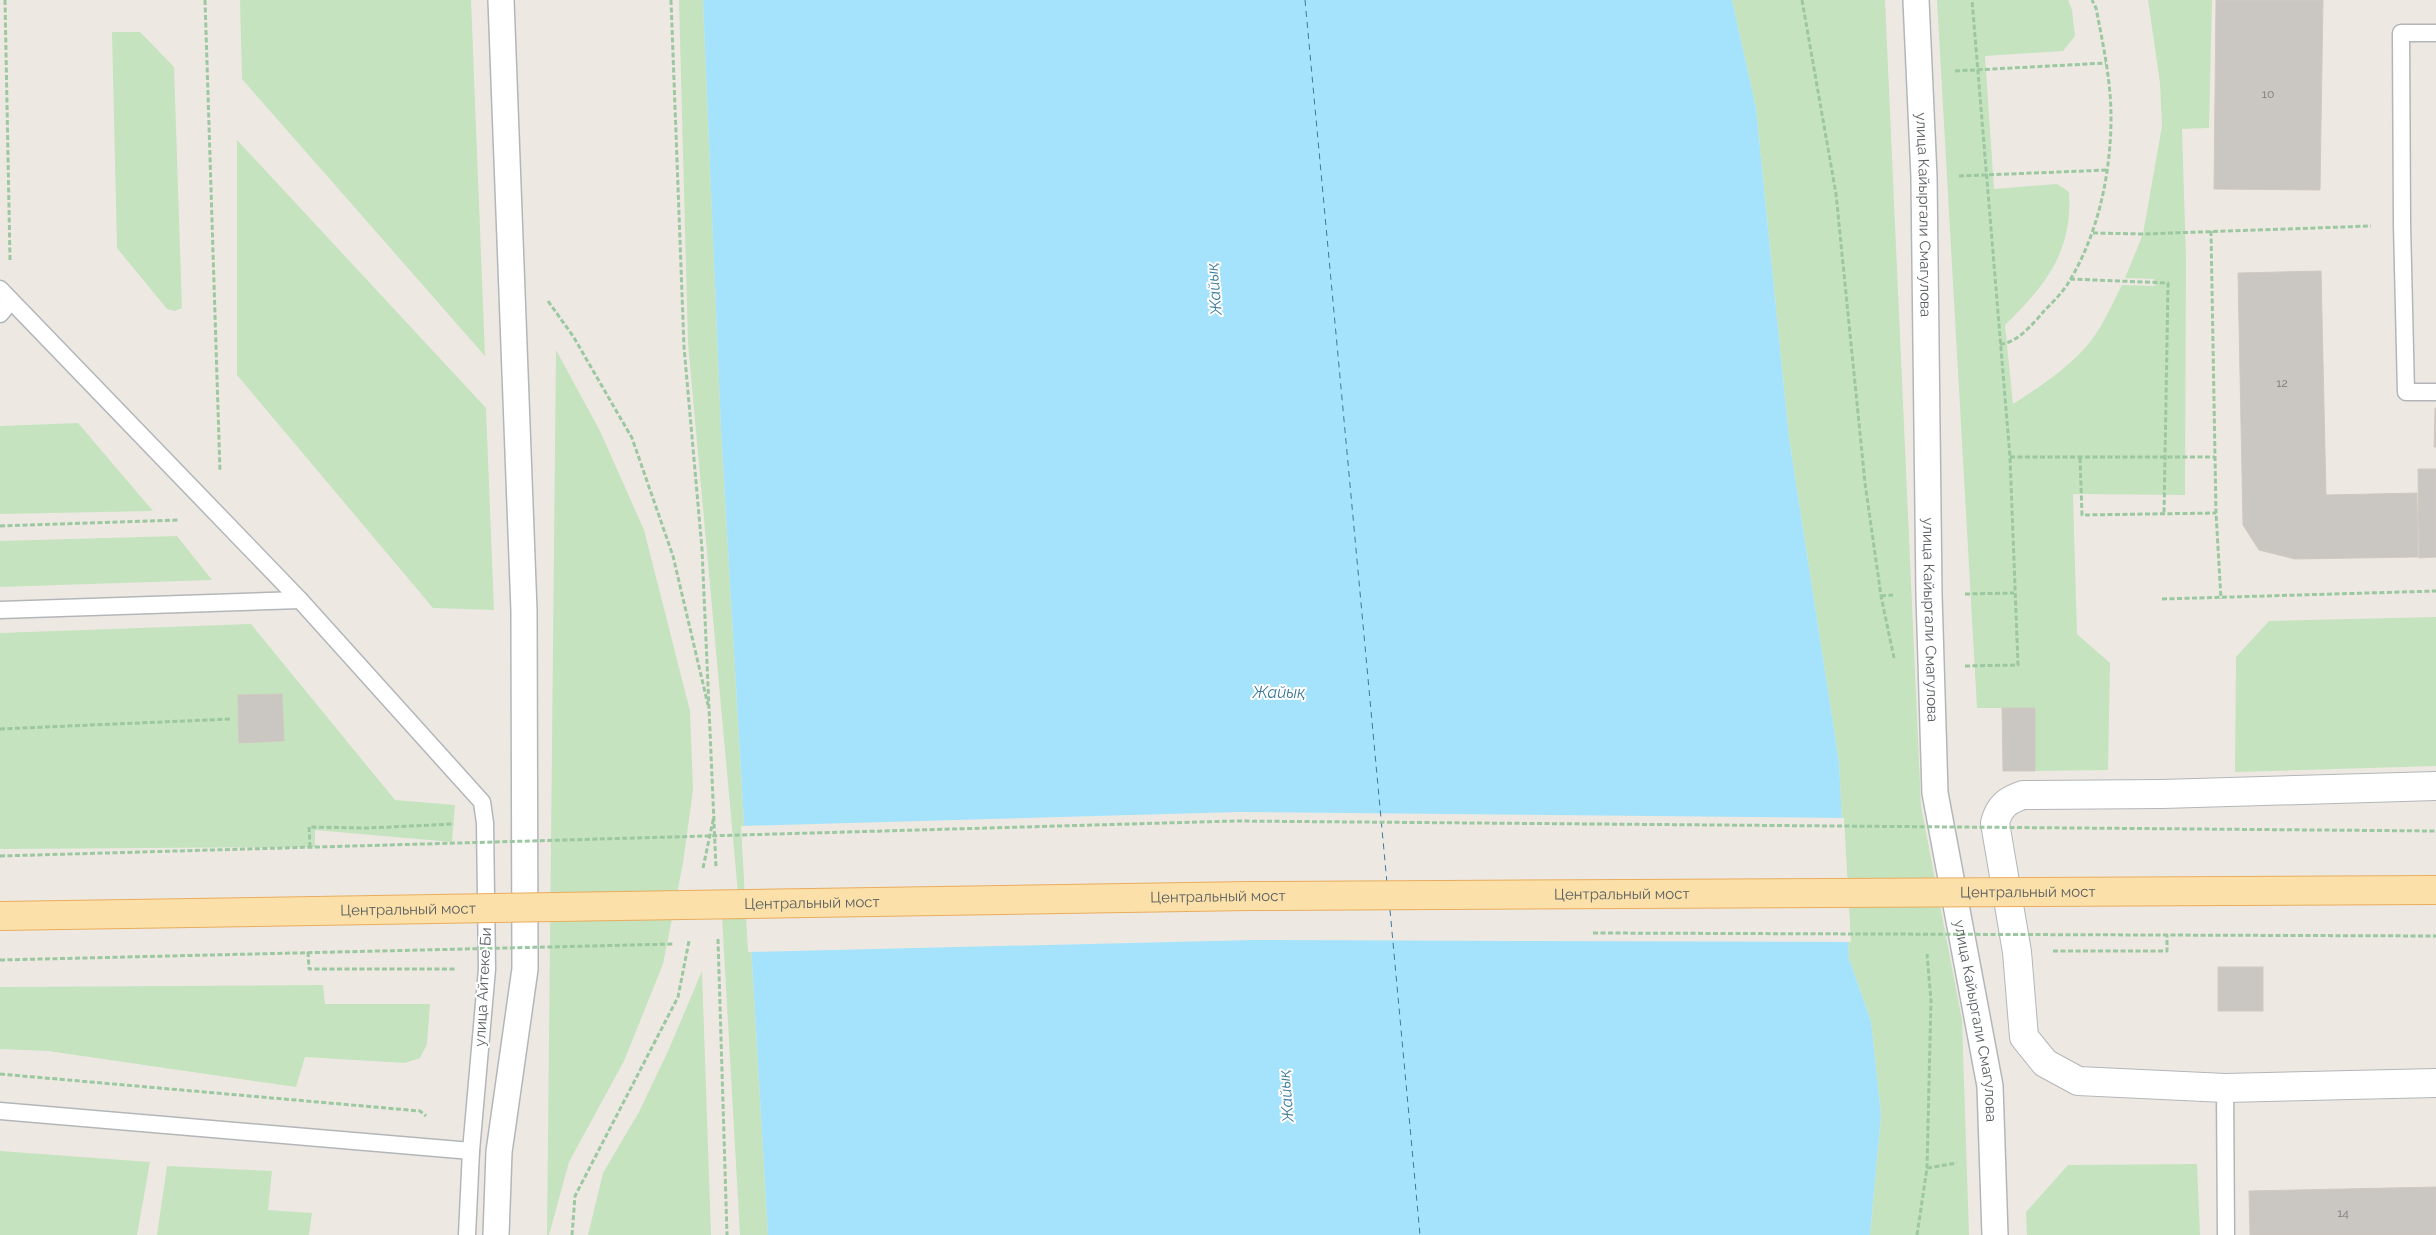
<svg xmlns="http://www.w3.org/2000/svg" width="2436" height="1235" font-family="Raleway,sans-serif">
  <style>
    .green { fill: #c5e3bf }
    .water { fill: #a4e3fb }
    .pier { fill: #ede9e2 }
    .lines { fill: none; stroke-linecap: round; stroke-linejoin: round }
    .ferry { stroke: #3d799b; stroke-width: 1; stroke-dasharray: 6 5; stroke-linecap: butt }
    .building { fill: #cac6c1; stroke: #d1c9c1 }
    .service-casing { stroke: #b3b6b9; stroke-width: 19 }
    .pedestrian-casing { stroke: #b3b6b9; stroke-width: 28 }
    .minor-casing { stroke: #b3b6b9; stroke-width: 30 }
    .path { stroke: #9cc8a1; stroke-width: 3; stroke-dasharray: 5 2.5; stroke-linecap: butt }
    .service { stroke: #fff; stroke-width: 16 }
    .pedestrian { stroke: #fff; stroke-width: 25 }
    .minor { stroke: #fff; stroke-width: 28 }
    .primary-bridge-casing { stroke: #eaac5d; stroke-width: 30; stroke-linecap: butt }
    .path-bridge { stroke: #9cc8a1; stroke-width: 3; stroke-dasharray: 5 2.5; stroke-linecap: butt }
    .primary-bridge { stroke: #fbe1a9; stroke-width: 28 }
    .labels { text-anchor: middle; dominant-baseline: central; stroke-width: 4; stroke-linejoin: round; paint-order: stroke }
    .number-label { font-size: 12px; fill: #76797a }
    .street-label { font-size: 15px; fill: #5a5f62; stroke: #fff }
    .water-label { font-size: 16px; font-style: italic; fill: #3d799b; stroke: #fff }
  </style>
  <rect width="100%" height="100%" fill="#ede9e2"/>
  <g class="green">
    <polygon points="240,0 471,0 485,356 242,79"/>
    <polygon points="679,0 703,0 721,429 768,1235 740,1235 722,917 740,915 688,343"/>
    <polygon points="1732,0 1885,0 1921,806 1962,1020 1969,1235 1870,1235 1881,1115 1871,1021 1849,959 1839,762 1789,438 1756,108"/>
    <path d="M1937,0H2068L2072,10L2075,36L2063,51L1985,56L1994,189L2057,184L2069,192C2073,251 2046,285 2005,325L2013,404C2039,387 2064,371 2084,349C2101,331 2111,306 2122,285L2155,286L2154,279L2125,278L2143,234L2162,126L2160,83L2148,0H2212L2209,128L2182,129L2186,258L2185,495L2073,494L2077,634L2110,663L2108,770L2035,771V708H1977Z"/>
    <polygon points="112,32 140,32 174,67 182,308 175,311 167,309 117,248"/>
    <polygon points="237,140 486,408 494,610 433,608 237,375"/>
    <polygon points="556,350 600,431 644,530 690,711 693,790 683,863 663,964 624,1061 569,1162 549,1235 547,1235"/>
    <polygon points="78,423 153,511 0,514 0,426"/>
    <polygon points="177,536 212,580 0,587 0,541"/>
    <polygon points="2436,617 2436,766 2235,772 2236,657 2269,621"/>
    <polygon points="251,624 395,800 455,805 452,842 315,830 315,847 0,849 0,633"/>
    <polygon points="702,971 711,1235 588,1235 603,1173 639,1112 669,1049"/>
    <polygon points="323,985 325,1004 430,1004 427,1044 420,1058 405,1063 305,1057 296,1087 48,1051 0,1049 0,987"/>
    <polygon points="0,1151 150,1162 137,1235 0,1235"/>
    <polygon points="2197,1164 2200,1235 2027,1235 2026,1212 2068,1165"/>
    <polygon points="167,1166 272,1171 268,1210 312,1213 309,1235 157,1235"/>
  </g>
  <polygon class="water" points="703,0 1732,0 1756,108 1789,438 1839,762 1849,959 1871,1021 1881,1115 1870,1235 768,1235 721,429"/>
  <polygon class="pier" points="1238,812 1844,818 1851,942 1255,940 748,952 741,826"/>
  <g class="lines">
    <g class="ferry">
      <polyline points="1305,0 1387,883"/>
      <polyline points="1390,910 1420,1235"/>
    </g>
  </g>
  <g class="building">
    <polygon points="2216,0 2323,0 2320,190 2214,189"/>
    <polygon points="2321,271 2326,495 2417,493 2418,557 2295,559 2259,550 2243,525 2238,273"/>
    <polygon points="2435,408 2436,408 2436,447 2434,447"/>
    <polygon points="2418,469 2436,469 2436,557 2419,558"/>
    <polygon points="282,694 284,741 239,743 238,695"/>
    <polygon points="2002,708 2035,708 2035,771 2003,771"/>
    <rect x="2218" y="967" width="45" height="44"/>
    <polygon points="2436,1187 2436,1235 2250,1235 2249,1191"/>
  </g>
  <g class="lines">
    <defs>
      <g id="service">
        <polyline points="2436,33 2401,33 2402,225 2406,392 2436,392"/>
        <polyline points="0,289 300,600 482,802 485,823 487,969 471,1151 467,1235"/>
        <polyline points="0,314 11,301"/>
        <polyline points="0,610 300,600"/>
        <polyline points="2225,1088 2226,1235"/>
        <polyline points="0,1111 471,1151"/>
      </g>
      <g id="pedestrian">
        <path id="s1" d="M1916,0L1924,177L1929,595L1935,793L1990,1086L1995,1235"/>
        <polyline points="496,1235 499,1152 525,969 524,611 501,0"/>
      </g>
      <path id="minor" d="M2436,786L2162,794L2023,795C2008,800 1999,806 1995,823L2017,952L2024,1037L2045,1063L2078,1081L2225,1088L2436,1083"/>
    </defs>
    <use href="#service" class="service-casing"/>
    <use href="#pedestrian" class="pedestrian-casing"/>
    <use href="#minor" class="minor-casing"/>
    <g class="path">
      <polyline points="5,0 10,260"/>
      <polyline points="205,0 220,472"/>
      <polyline points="671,0 684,347 702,549 716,868"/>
      <polyline points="1802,0 1836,194 1865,483 1881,596 1894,658"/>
      <polyline points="1955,71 2106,63"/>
      <polyline points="1959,176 2108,170"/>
      <polyline points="2211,231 2216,513 2221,599"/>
      <polyline points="2093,233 2143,234 2371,226"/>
      <polyline points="2070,279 2168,283 2164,514"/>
      <polyline points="548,301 573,336 632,438 673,556 708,705"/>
      <path d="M2000,344C2016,344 2034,323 2044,311C2052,303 2061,294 2067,285C2098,236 2111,174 2111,117C2111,81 2103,44 2096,8L2092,0"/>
      <polyline points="2010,457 2215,457"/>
      <polyline points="2080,458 2082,515 2216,513"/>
      <polyline points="0,526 179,520"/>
      <polyline points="1965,594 2014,593"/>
      <polyline points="1881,596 1893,595"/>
      <polyline points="2162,599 2436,591"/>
      <polyline points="1965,666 2018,665 2010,457 1972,0"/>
      <polyline points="0,729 230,719"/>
      <polyline points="310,847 309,827 368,828 454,824"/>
      <polyline points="703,868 714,816"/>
      <polyline points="718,939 727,1235"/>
      <polyline points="2053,951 2167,951 2167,935"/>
      <polyline points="308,952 309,969 457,969"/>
      <polyline points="0,1074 420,1111 426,1116"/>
      <polyline points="1927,1168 1957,1163"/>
      <polyline points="572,1235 575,1196 678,997 689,941"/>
      <polyline points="1917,1235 1927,1168 1931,1000 1927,954"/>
    </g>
    <use href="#service" class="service"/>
    <use href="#pedestrian" class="pedestrian"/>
    <use href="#minor" class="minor"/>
    <defs>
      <g id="primary-bridge">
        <path id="s2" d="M0,916L1250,896L2436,890"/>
      </g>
    </defs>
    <use href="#primary-bridge" class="primary-bridge-casing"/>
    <g class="path-bridge">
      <polyline points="0,856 1235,821 2436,831"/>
      <polyline points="1593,933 2436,936"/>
      <polyline points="0,960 674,944"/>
    </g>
    <use href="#primary-bridge" class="primary-bridge"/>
  </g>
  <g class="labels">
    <g class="number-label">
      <text x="2268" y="94">10</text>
      <text x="2282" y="383">12</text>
      <text x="2343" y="1213">14</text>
    </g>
    <g class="street-label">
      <text stroke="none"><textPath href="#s1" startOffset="215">улица Кайыргали Смагулова</textPath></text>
      <text stroke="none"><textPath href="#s1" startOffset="620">улица Кайыргали Смагулова</textPath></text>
      <text stroke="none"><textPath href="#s2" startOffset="2028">Центральный мост</textPath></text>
      <text stroke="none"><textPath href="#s2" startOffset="1622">Центральный мост</textPath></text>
      <text stroke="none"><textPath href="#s2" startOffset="1218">Центральный мост</textPath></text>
      <text stroke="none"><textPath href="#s2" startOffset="812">Центральный мост</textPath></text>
      <text stroke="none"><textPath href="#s2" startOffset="408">Центральный мост</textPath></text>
      <text transform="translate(483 987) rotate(-87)">улица Айтеке Би</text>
      <text stroke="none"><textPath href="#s1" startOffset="1025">улица Кайыргали Смагулова</textPath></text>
    </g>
    <g class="water-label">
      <text transform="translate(1214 289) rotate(-95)">Жайық</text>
      <text x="1279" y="692">Жайық</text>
      <text transform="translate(1286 1096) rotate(-95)">Жайық</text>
    </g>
  </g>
</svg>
